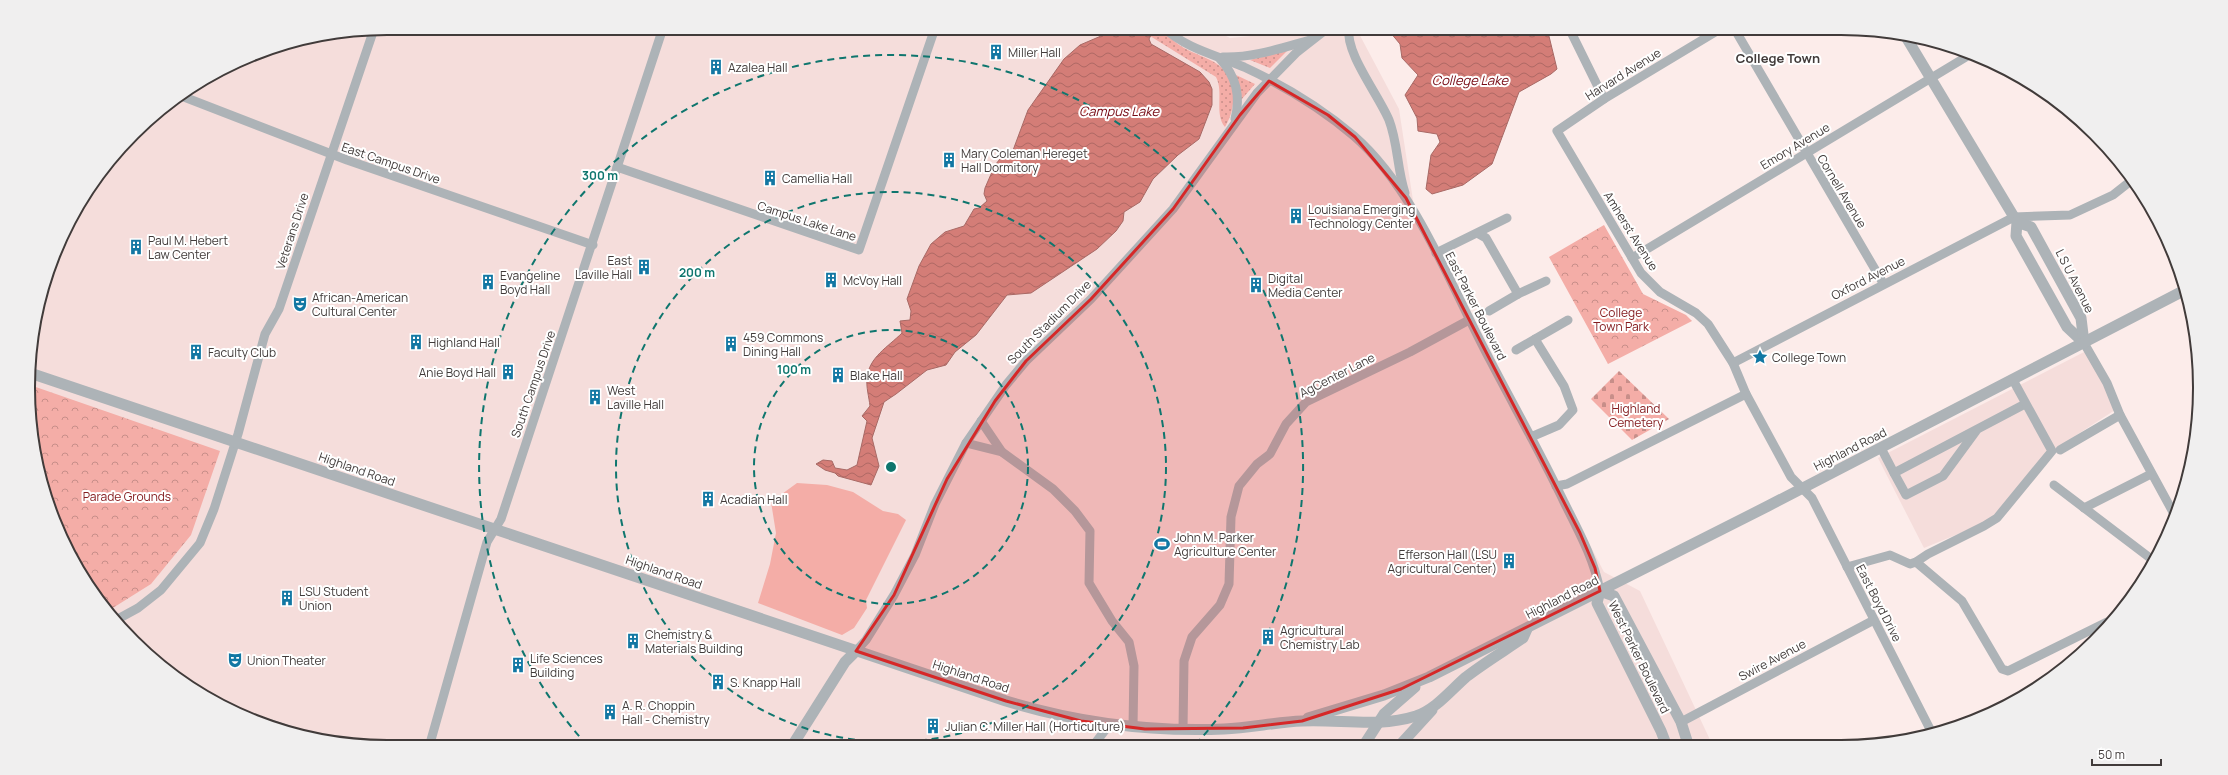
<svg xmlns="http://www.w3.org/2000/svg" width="2228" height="775" font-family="Manrope,sans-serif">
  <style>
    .built { fill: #f5dddb }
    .grass { fill: url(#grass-dots) }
    .cemetery { fill: url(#cemetery-stones) }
    .park { fill: url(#park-crowns) }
    .pitch { fill: #f4ada7 }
    .water { fill: url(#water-waves); stroke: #a86965 }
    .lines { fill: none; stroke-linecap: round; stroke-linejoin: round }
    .minor { stroke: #adb3b7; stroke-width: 9 }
    .tertiary { stroke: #adb3b7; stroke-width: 11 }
    .marked { fill: #d62828; fill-opacity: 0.2; stroke: #d62828; stroke-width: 3; stroke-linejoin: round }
    .ring { fill: none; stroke: #0f766e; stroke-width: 2; stroke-dasharray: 7 5 }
    .labels { text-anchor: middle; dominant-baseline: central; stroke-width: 4; stroke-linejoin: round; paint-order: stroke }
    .poi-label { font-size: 12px; fill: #413b3a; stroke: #fff; text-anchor: start }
    .street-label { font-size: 12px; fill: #413b3a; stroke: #fff }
    .park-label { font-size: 12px; fill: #851d20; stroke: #fff }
    .neighbourhood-label { font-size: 13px; font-weight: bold; fill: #413b3a; stroke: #fff }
    .water-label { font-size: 13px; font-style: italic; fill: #760913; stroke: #fff }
    .rim { fill: none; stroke: #413b3a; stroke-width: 2 }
    .centre { fill: #0f766e; stroke: #fff; stroke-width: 2 }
    .ring-label { font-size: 12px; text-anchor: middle; font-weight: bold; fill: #0f766e; stroke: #fff; stroke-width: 4; stroke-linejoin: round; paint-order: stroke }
  </style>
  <defs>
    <pattern id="grass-dots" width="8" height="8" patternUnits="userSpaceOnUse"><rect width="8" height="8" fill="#f4ada7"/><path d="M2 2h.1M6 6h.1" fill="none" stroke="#c78e89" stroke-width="1.8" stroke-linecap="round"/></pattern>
    <pattern id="cemetery-stones" width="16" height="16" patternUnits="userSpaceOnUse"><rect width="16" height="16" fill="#f4ada7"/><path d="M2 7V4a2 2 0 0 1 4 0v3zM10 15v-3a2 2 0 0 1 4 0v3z" fill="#c78e89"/></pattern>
    <pattern id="park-crowns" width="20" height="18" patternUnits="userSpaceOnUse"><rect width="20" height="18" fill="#f4ada7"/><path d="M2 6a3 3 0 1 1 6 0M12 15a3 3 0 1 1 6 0" fill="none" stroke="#c78e89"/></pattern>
    <pattern id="water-waves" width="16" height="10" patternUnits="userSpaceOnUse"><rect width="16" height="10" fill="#d47d77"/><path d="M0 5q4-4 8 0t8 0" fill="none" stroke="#ae6863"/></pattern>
  </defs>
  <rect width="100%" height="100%" fill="#fcecea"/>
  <g class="built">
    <polygon points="387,28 1210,28 1230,38 1271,34 1284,28 1356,28 1399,109 1414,207 1604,572 1640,591 1712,744 388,747 295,735 188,686 133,642 89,587 40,480 29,411 31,341 65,228 102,168 150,117 250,55 318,35"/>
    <polygon points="2088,350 2115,410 2052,451 1997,518 1924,548 1878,458"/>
  </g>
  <g class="grass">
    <path d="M1144,28C1165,28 1166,37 1184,48C1194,54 1207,57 1217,64C1238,77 1237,108 1225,127C1214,114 1224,92 1216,77L1150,36L1152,31Z"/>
    <polygon points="1288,50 1270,68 1250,60"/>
    <polygon points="1236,75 1255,84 1241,100"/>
  </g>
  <polygon class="cemetery" points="1619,371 1669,419 1632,440 1591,399"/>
  <g class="park">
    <polygon points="1604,225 1643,294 1686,315 1692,321 1608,364 1549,257"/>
    <polygon points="30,385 220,451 191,535 151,584 108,611 89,587 40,480 29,411"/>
  </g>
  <polygon class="pitch" points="797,483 827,485 853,492 883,511 898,514 906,520 866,600 867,608 854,628 842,635 758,603 770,564 776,533 771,502"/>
  <g class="water">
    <path d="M1140,28L1153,31L1149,39L1151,44L1200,72L1209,82L1212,89V105L1199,139L1178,155L1153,179L1140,202L1124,212L1123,221L1116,231L1097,249L1031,293L1007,295L976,335L955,352L946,365L927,370L896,394L884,402L872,438L879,466L871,485L838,476L835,473L825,470L816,464L823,460L832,461L835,468L847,470L857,465L867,421L862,416L870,406C869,397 866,387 867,378C869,357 888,347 902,333L900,321L910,320L911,311L907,299L919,266L931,244L945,232L964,226L974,209L979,208L987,201L984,194L985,188L995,165L1000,159L1012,153L1028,110L1064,59L1080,45L1101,36L1115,33L1135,36Z"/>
    <polygon points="1381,28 1547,28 1557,69 1551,74 1519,92 1492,164 1463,185 1432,194 1426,189 1431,155 1440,142 1437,134 1418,131 1417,118 1405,95 1418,75 1402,58 1400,44 1390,32"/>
  </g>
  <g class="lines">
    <g class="minor">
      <path d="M1164,28C1187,49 1216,55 1244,67C1283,85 1321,108 1354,136C1416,190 1452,289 1490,360C1515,408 1541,454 1564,502C1579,532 1594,559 1600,591"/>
      <path d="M1349,28C1345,53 1378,94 1389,120C1398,143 1397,169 1405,193"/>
      <polyline points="1569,28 1604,99"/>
      <polyline points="1722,28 1604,99 1557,131 1641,273 1660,292 1696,313 1708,324 1733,363 1746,394 1791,477 1812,498 1931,731"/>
      <polyline points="1734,28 1883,283"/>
      <path d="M1223,57C1253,58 1281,48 1310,40"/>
      <path d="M1220,59C1236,76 1241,96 1235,119"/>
      <polyline points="184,97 347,160 593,245"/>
      <polyline points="617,167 859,250 935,28"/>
      <polyline points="1479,234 1486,238 1518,294"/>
      <polyline points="1436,253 1507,218"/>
      <polyline points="1632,258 1971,54"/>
      <polyline points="1489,311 1518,294 1546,281"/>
      <polyline points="2084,343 2107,383 2120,415"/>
      <polyline points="1516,350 1568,320"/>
      <polyline points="1733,363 2014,217 2070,215 2113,195 2132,180"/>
      <polyline points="981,421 1002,452"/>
      <polyline points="1531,437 1559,425 1573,410 1564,386 1535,339"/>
      <polyline points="966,443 1002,452 1053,489 1075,511 1090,531 1089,583 1112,621 1129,642 1134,666 1133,727"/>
      <polyline points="1881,448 1894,473 2025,404"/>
      <polyline points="2060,450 2120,415 2174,514"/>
      <polyline points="1894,473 1906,495 1943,476 1976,431"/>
      <polyline points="2054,485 2154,561"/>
      <polyline points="1556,486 1567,484 1746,394"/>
      <polyline points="2084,508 2151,474"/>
      <polyline points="1916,562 1962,601 2002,669 2008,671 2107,622"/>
      <polyline points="1847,567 1890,555 1910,564 1916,562 1928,554 1984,526 1997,518 2052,451 2013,380"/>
      <polyline points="116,620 138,608 161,590 200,543 214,509 238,434 265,334 279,309 374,29"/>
      <polyline points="856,651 866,640 894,595 915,555 935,504 966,443 1006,385 1026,361 1091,299 1173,209 1257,93 1296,53 1328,28"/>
      <polyline points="1681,722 1874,620"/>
      <polyline points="271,724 307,736"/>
      <polyline points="1183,729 1184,661 1192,637 1220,605 1229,584 1231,517 1239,486 1257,464 1270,454 1286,424 1306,402 1410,352 1469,320"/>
      <polyline points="1093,746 1109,725"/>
      <polyline points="429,747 487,542 501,519 663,28"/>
    </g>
    <g class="tertiary">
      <polyline points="1906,37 2017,222 2016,236 2067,327 2084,343"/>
      <polyline points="2017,222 2031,227 2081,318 2084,343"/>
      <path d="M30,373L1006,701C1078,723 1149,732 1224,729C1250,728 1276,722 1302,721C1340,719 1378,728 1416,716C1436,709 1450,691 1466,677C1484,663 1504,651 1523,638L1527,629"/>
      <polyline points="1600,591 1614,596 1681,722 1688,744"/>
      <polyline points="1600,591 1597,603 1661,731 1666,744"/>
      <polyline points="1308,718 1384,695 1429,677 1768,506 2185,290"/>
      <polyline points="1364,745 1384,714 1415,687"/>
      <polyline points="1400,745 1432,710"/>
      <polyline points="792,746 845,662 856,651"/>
    </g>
  </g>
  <path class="marked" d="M1269,81L1328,115L1355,137L1406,198L1580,533L1595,568L1600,591L1401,689L1302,721L1243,728L1145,729L1081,721L1006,701L856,651L894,595L947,479L995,401L1026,361L1091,299L1173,209L1240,115Z"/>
  <g class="ring">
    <circle cx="891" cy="467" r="137"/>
    <circle cx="891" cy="467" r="275"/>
    <path d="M587 745A412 412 0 1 1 1197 743"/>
  </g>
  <defs>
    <symbol id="building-bare" viewBox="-9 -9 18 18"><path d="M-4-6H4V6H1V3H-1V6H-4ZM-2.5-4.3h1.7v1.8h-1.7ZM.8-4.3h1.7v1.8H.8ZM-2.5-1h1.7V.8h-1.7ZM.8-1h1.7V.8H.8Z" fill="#1277a3" stroke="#fff" stroke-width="2.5" paint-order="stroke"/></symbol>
    <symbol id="theatre-bare" viewBox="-9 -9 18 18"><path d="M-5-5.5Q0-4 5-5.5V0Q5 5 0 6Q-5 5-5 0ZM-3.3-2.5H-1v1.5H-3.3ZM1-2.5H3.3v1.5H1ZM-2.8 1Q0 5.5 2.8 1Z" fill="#1277a3" stroke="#fff" stroke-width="2.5" paint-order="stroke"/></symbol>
    <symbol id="sight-bare" viewBox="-9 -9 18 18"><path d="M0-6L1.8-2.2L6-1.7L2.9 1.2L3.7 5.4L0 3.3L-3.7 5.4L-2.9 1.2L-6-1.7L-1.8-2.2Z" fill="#1277a3" stroke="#fff" stroke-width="2.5" paint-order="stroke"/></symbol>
    <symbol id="stadium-bare" viewBox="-9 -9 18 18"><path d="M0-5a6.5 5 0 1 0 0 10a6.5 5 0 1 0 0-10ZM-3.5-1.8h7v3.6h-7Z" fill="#1277a3" stroke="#fff" stroke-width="2.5" paint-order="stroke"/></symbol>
  </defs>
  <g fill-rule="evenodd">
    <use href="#building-bare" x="985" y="41" width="22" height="22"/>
    <use href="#building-bare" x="705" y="56" width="22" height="22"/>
    <use href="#building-bare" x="938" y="149" width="22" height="22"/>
    <use href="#building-bare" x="759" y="167" width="22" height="22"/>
    <use href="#building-bare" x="1285" y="205" width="22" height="22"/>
    <use href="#building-bare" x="125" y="236" width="22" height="22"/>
    <use href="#building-bare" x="633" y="256" width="22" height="22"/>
    <use href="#building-bare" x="820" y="269" width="22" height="22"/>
    <use href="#building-bare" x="477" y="271" width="22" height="22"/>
    <use href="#building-bare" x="1245" y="274" width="22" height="22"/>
    <use href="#theatre-bare" x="289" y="293" width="22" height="22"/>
    <use href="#building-bare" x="405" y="331" width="22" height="22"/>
    <use href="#building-bare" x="720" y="333" width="22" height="22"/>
    <use href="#building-bare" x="185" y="341" width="22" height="22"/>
    <use href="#sight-bare" x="1749" y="346" width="22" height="22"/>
    <use href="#building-bare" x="497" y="361" width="22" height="22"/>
    <use href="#building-bare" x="827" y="364" width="22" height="22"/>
    <use href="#building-bare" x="584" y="386" width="22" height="22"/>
    <use href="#building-bare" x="697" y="488" width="22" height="22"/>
    <use href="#stadium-bare" x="1151" y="533" width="22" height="22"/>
    <use href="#building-bare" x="1498" y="550" width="22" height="22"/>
    <use href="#building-bare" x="276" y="587" width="22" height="22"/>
    <use href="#building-bare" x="1257" y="626" width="22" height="22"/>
    <use href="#building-bare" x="622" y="630" width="22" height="22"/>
    <use href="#theatre-bare" x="224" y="649" width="22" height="22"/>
    <use href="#building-bare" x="507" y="654" width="22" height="22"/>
    <use href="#building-bare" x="707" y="671" width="22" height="22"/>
    <use href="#building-bare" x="599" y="701" width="22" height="22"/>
    <use href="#building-bare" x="922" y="715" width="22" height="22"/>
  </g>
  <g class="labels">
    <g class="poi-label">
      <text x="1008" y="52">Miller Hall</text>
      <text x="728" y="67">Azalea Hall</text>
      <text x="961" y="153">Mary Coleman Hereget<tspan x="961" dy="14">Hall Dormitory</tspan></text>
      <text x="782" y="178">Camellia Hall</text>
      <text x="1308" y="209">Louisiana Emerging<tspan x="1308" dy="14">Technology Center</tspan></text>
      <text x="148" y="240">Paul M. Hebert<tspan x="148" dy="14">Law Center</tspan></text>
      <text x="632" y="260" text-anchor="end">East<tspan x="632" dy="14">Laville Hall</tspan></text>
      <text x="500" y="275">Evangeline<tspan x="500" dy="14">Boyd Hall</tspan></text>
      <text x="1268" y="278">Digital<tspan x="1268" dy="14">Media Center</tspan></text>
      <text x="843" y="280">McVoy Hall</text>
      <text x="312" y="297">African-American<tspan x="312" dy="14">Cultural Center</tspan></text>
      <text x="743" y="337">459 Commons<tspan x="743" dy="14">Dining Hall</tspan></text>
      <text x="428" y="342">Highland Hall</text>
      <text x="208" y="352">Faculty Club</text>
      <text x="1772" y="357">College Town</text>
      <text x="496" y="372" text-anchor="end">Anie Boyd Hall</text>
      <text x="850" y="375">Blake Hall</text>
      <text x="607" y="390">West<tspan x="607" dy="14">Laville Hall</tspan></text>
      <text x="720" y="499">Acadian Hall</text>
      <text x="1174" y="537">John M. Parker<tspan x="1174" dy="14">Agriculture Center</tspan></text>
      <text x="1497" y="554" text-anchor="end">Efferson Hall (LSU<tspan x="1497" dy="14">Agricultural Center)</tspan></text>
      <text x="299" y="591">LSU Student<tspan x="299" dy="14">Union</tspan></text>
      <text x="1280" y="630">Agricultural<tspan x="1280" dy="14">Chemistry Lab</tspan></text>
      <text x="645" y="634">Chemistry &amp;<tspan x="645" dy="14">Materials Building</tspan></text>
      <text x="530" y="658">Life Sciences<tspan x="530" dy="14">Building</tspan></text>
      <text x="247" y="660">Union Theater</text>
      <text x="730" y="682">S. Knapp Hall</text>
      <text x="622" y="705">A. R. Choppin<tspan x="622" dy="14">Hall - Chemistry</tspan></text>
      <text x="945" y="726">Julian C. Miller Hall (Horticulture)</text>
    </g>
    <g class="street-label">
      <text transform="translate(1623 74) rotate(-32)">Harvard Avenue</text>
      <text transform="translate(1795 146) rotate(-31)">Emory Avenue</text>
      <text transform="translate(391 163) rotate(19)">East Campus Drive</text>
      <text transform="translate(1842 191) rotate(59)">Cornell Avenue</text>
      <text transform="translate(807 221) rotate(18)">Campus Lake Lane</text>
      <text transform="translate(292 231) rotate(-72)">Veterans Drive</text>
      <text transform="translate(1631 231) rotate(58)">Amherst Avenue</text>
      <text transform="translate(1868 278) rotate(-27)">Oxford Avenue</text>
      <text transform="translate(2075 281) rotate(63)">L S U Avenue</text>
      <text transform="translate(1476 306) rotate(63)">East Parker Boulevard</text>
      <text transform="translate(1049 322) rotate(-45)">South Stadium Drive</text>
      <text transform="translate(1337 375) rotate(-27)">AgCenter Lane</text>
      <text transform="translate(533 384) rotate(-71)">South Campus Drive</text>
      <text transform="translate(1850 449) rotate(-27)">Highland Road</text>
      <text transform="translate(357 469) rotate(19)">Highland Road</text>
      <text transform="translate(664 572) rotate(19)">Highland Road</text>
      <text transform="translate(1562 597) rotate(-27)">Highland Road</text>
      <text transform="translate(1879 603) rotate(63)">East Boyd Drive</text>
      <text transform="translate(1639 657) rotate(64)">West Parker Boulevard</text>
      <text transform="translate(1772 660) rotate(-28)">Swire Avenue</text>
      <text transform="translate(971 676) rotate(18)">Highland Road</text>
    </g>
    <g class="park-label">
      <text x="1621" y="312">College<tspan x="1621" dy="14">Town Park</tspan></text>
      <text x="1636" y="408">Highland<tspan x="1636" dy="14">Cemetery</tspan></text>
      <text x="127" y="496">Parade Grounds</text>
    </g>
    <g class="neighbourhood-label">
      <text x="1778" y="58">College Town</text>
    </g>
    <g class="water-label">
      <text x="1470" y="80">College Lake</text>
      <text x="1119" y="111">Campus Lake</text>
    </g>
  </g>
  <path d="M0 0H2228V775H0ZM387 35H1841A352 352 0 0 1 2193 387V388A352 352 0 0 1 1841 740H387A352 352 0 0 1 35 388V387A352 352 0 0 1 387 35Z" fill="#f0efef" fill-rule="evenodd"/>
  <path class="rim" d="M387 35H1841A352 352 0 0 1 2193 387V388A352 352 0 0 1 1841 740H387A352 352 0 0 1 35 388V387A352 352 0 0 1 387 35Z"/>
  <circle cx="891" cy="467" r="6" class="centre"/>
  <g class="ring-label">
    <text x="600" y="180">300 m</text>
    <text x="697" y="277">200 m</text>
    <text x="794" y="374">100 m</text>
  </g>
  <path d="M2092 759v6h69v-6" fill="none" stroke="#413b3a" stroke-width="2"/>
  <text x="2098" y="759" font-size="12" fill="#413b3a" stroke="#ffffff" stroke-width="3" paint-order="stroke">50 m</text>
</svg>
